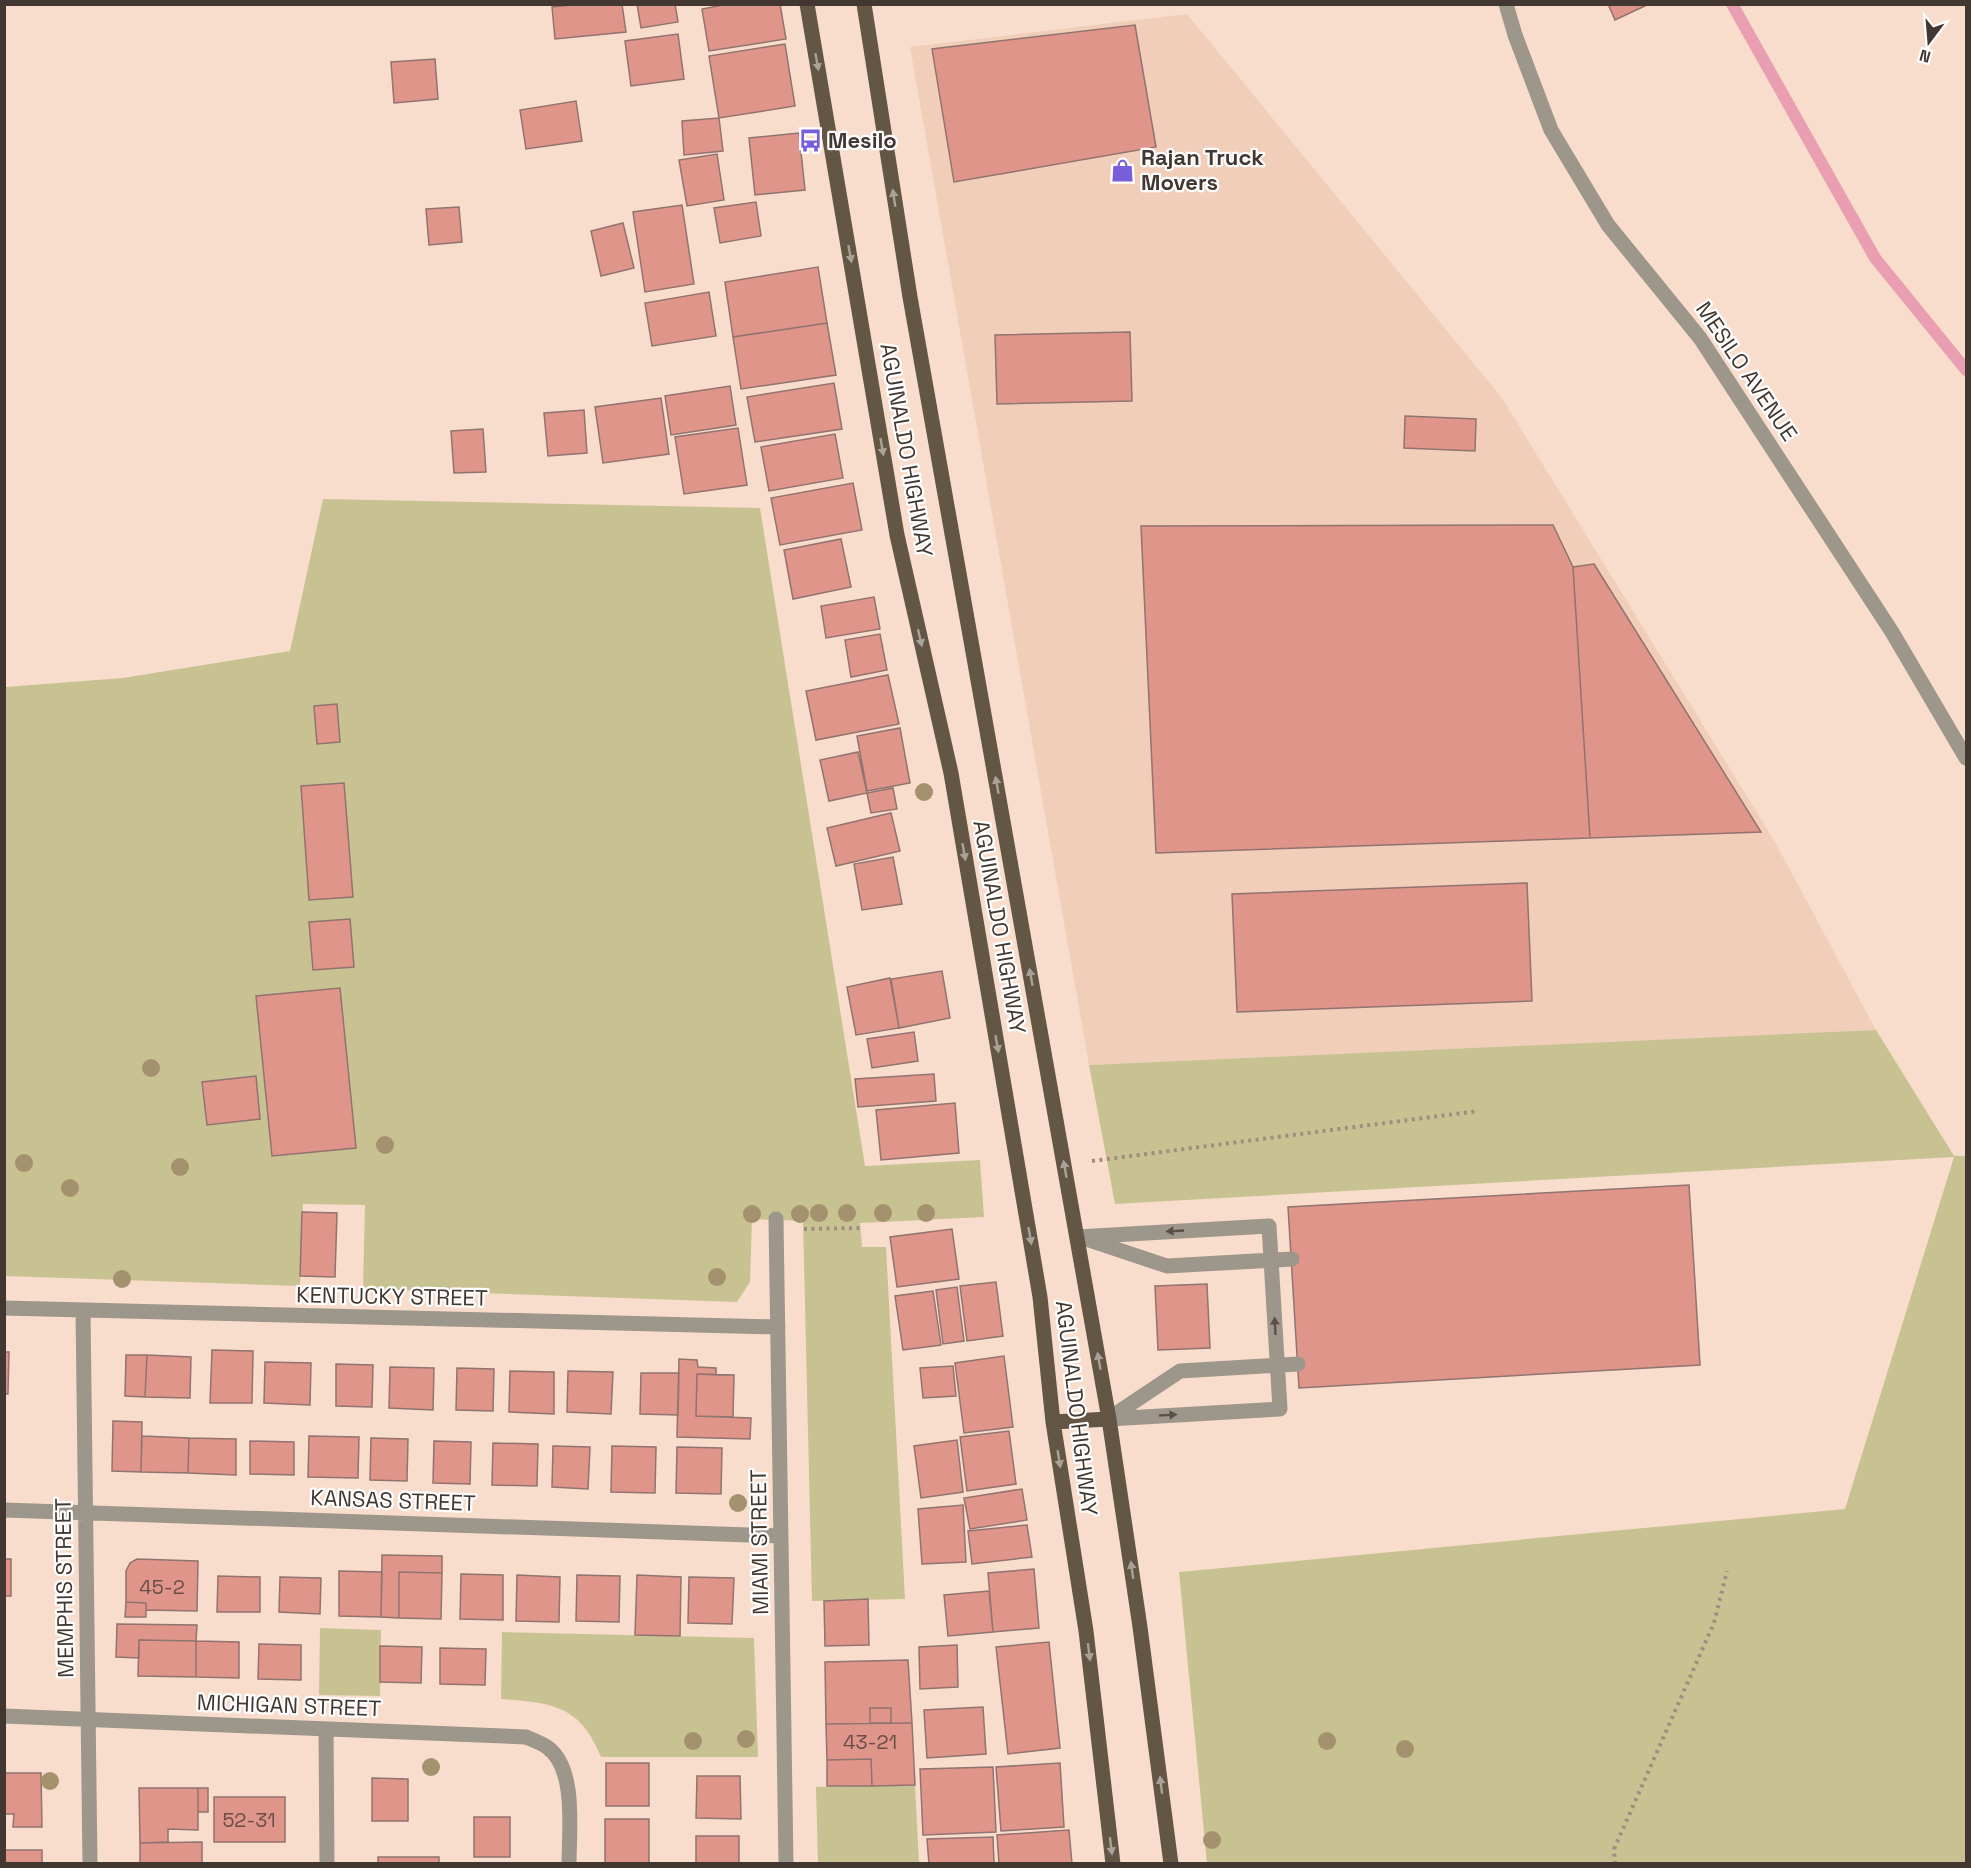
<svg xmlns="http://www.w3.org/2000/svg" width="1971" height="1868" font-family="'Space Grotesk',sans-serif">
<rect width="100%" height="100%" fill="#f9ddcc"/>
<path fill="#f1ceb9" d="M1187,14L1502,398L1775,842L1876,1030L1089,1065L910,47Z"/>
<path fill="#c8c292" d="M323,499L760,508L865,1166L980,1160L984,1217L860,1223L862,1247H886L905,1599L812,1601L803,1221L752,1219L750,1282L737,1302L363,1289L365,1205L303,1204L300,1286L5,1276V687L123,678L290,651Z
M1876,1030L1954,1156H1966V1863H1207L1179,1572L1845,1509L1954,1157L1115,1204L1089,1065Z
M320,1628L381,1630L380,1696L319,1695Z
M502,1632L754,1638L758,1757H601C580,1705 552,1703 501,1699Z
M915,1785L919,1863H818L816,1787Z"/>
<g fill="none" stroke-linecap="round" stroke-linejoin="round">
<path stroke="#e99eb1" stroke-width="12" d="M1732,4L1875,258L1966,370"/>
</g>
<path fill="#e0958b" stroke="#91736f" stroke-width="1.5" d="M580,4H622L626,32L555,39L552,7Z
M637,4H675L678,22L641,28Z
M728,4H780L786,39L709,51L702,9Z
M1608,4H1649L1615,20Z
M1135,25L1156,147L954,182L932,49Z
M678,34L684,79L631,86L625,41Z
M785,44L795,106L719,118L709,56Z
M435,59L438,99L394,103L391,62Z
M576,101L582,141L526,149L520,110Z
M719,118L723,151L684,155L682,121Z
M799,133L805,190L755,195L749,138Z
M717,154L724,200L687,206L679,160Z
M756,202L761,236L720,243L714,208Z
M682,205L694,284L645,292L633,212Z
M459,207L462,242L429,245L426,209Z
M623,223L634,268L601,276L591,231Z
M818,267L827,323L733,337L725,282Z
M709,292L716,336L652,346L645,303Z
M827,323L836,375L741,389L733,337Z
M1130,332L1132,401L997,404L995,335Z
M834,383L842,429L755,442L747,397Z
M730,386L736,425L671,435L665,396Z
M661,398L669,454L603,463L595,407Z
M584,410L587,453L548,456L544,413Z
M1405,416L1476,419L1475,451L1404,448Z
M738,428L747,485L684,494L675,437Z
M483,429L486,472L454,473L451,431Z
M835,434L843,478L769,491L761,447Z
M853,483L862,530L780,545L771,498Z
M1553,525L1573,567L1590,838L1156,853L1141,526Z
M841,539L851,587L793,599L784,550Z
M1594,564L1761,832L1590,838L1573,567Z
M874,597L880,629L826,638L821,606Z
M880,634L887,670L851,677L845,640Z
M888,675L899,724L816,740L806,691Z
M337,704L340,742L317,744L314,706Z
M900,728L910,783L867,791L857,736Z
M858,752L867,793L829,801L820,760Z
M344,783L353,897L309,900L301,786Z
M893,788L897,809L871,813L867,793Z
M891,813L900,851L836,866L827,828Z
M893,857L902,904L862,910L854,864Z
M1527,883L1532,1001L1237,1012L1232,894Z
M350,919L354,967L313,970L309,922Z
M942,971L950,1018L899,1028L891,979Z
M890,978L899,1028L856,1035L847,987Z
M340,988L356,1148L272,1156L256,996Z
M914,1032L918,1061L872,1068L867,1039Z
M934,1074L936,1101L858,1107L855,1079Z
M256,1076L260,1119L207,1125L202,1082Z
M955,1103L959,1153L881,1160L876,1110Z
M1689,1185L1700,1365L1299,1388L1288,1207Z
M302,1212L337,1213L335,1277L300,1276Z
M952,1229L959,1279L897,1287L890,1237Z
M996,1282L1003,1336L967,1341L960,1286Z
M1207,1284L1210,1348L1158,1350L1155,1286Z
M957,1287L964,1341L943,1344L936,1290Z
M933,1291L941,1345L903,1350L895,1296Z
M212,1350L253,1351L252,1403H210Z
M4,1352H9L8,1394H4Z
M126,1355H147L145,1397L125,1396Z
M147,1355L191,1357L190,1398L145,1397Z
M1004,1356L1013,1427L964,1433L955,1363Z
M679,1359L697,1360L698,1367L716,1368V1375L697,1374L696,1416L751,1418L750,1439L677,1437Z
M265,1362L311,1363L310,1405L264,1403Z
M336,1364L373,1365L372,1407L336,1406Z
M953,1366L956,1396L923,1398L920,1368Z
M390,1367L434,1368L433,1410L389,1408Z
M457,1368L494,1369L493,1411L456,1410Z
M510,1371L554,1372V1414L509,1412Z
M568,1371L613,1372L611,1414L567,1412Z
M641,1373H679L678,1415L640,1414Z
M697,1374L734,1375L733,1417L696,1416Z
M113,1421L142,1422L141,1472L112,1471Z
M1009,1431L1016,1484L967,1491L960,1437Z
M142,1436L189,1438L188,1473L141,1472Z
M309,1436L359,1437L358,1478L308,1477Z
M189,1438L236,1439V1475L188,1473Z
M371,1438L408,1439L407,1481L370,1480Z
M957,1440L963,1492L921,1498L914,1446Z
M250,1441L294,1442V1475L250,1474Z
M434,1441L471,1442L470,1484L433,1483Z
M493,1443L538,1444L537,1486L492,1485Z
M553,1446L590,1447L588,1489L552,1487Z
M612,1446L656,1447L655,1493L611,1492Z
M677,1447L722,1448L721,1494L676,1493Z
M1022,1489L1027,1520L970,1529L964,1498Z
M963,1505L966,1562L922,1564L918,1509Z
M1027,1525L1032,1557L972,1564L968,1531Z
M382,1555L442,1556V1573L399,1572V1618L381,1617Z
M4,1559H11V1596H4Z
M137,1559L198,1561L197,1611L146,1610V1603L126,1602V1571L130,1563Z
M1034,1569L1039,1628L993,1632L988,1573Z
M339,1571L382,1572L381,1617L339,1616Z
M399,1572L442,1573L441,1619L399,1618Z
M461,1574L503,1575V1620L460,1619Z
M517,1575L560,1577L559,1622L516,1621Z
M577,1575L620,1576L619,1622L576,1621Z
M637,1575L681,1577L680,1636L635,1635Z
M218,1576L260,1577V1612H217Z
M280,1577L321,1578L320,1614L279,1612Z
M689,1577L734,1578L732,1624L688,1623Z
M989,1591L993,1632L948,1636L944,1595Z
M868,1599L869,1645L825,1646L824,1601Z
M126,1602L146,1603V1617H125Z
M117,1624L197,1625L196,1641L139,1640V1658L116,1657Z
M139,1640L196,1641V1677L138,1676Z
M196,1641L239,1642V1678L196,1677Z
M1049,1642L1060,1748L1008,1754L996,1647Z
M259,1644L301,1645V1680L258,1679Z
M957,1645L958,1687L920,1689L919,1647Z
M380,1646L422,1647L421,1683L380,1682Z
M440,1648L486,1649L485,1685L440,1684Z
M908,1660L912,1723L826,1724L825,1662Z
M983,1707L986,1754L927,1758L924,1710Z
M870,1708H891V1723H870Z
M912,1723L915,1785L872,1786L871,1759L827,1760L826,1724Z
M871,1759L872,1786H827V1760Z
M606,1763H649V1806H606Z
M1060,1763L1064,1827L1001,1831L996,1767Z
M993,1767L996,1832L923,1835L920,1769Z
M4,1773H41L42,1827H13L14,1814H4Z
M697,1776H740L741,1819L696,1818Z
M372,1778L408,1779V1821H372Z
M139,1788H198V1830L168,1829V1842L140,1843Z
M198,1788H208V1812H198Z
M214,1797H285V1842H214Z
M474,1817H510V1857H474Z
M605,1819H649V1864L605,1863Z
M1069,1830L1072,1864H999L997,1835Z
M696,1836H739V1864H696Z
M993,1837L994,1864H929L927,1839Z
M202,1842V1864H140V1843Z
M4,1850H42V1864H4Z
M378,1857H439V1864H378Z"/>
<g fill="none" stroke-linecap="round" stroke-linejoin="round">
<path stroke="#a08d80" stroke-width="4" stroke-dasharray="3 4.5" stroke-linecap="butt" d="M1092,1161L1478,1111
M804,1229L860,1228
M1615,1864L1614,1849L1714,1623L1727,1571"/>
<path stroke="#9d968b" stroke-width="15" d="M1506,4L1515,35L1551,130L1608,225L1700,338L1892,632L1966,758
M776,1219L786,1864
M1077,1237L1269,1226L1280,1409L1109,1419
M1086,1239L1167,1266L1292,1259
M4,1308L778,1327
M83,1311L90,1864
M1111,1417L1180,1371L1298,1364
M4,1510L781,1536
M4,1716L526,1737C533,1740 541,1743 547,1747C577,1768 569,1831 569,1864
M326,1729L327,1864"/>
<path stroke="#635644" stroke-width="15" d="M807,4L897,535L951,773L1040,1297L1053,1422L1086,1631L1113,1864
M864,4L910,297L1109,1419L1140,1627L1171,1864
M1053,1422L1109,1419"/>
</g>
<g fill="#a3926d">
<circle cx="924" cy="792" r="9"/>
<circle cx="151" cy="1068" r="9"/>
<circle cx="385" cy="1145" r="9"/>
<circle cx="24" cy="1163" r="9"/>
<circle cx="180" cy="1167" r="9"/>
<circle cx="70" cy="1188" r="9"/>
<circle cx="819" cy="1213" r="9"/>
<circle cx="847" cy="1213" r="9"/>
<circle cx="883" cy="1213" r="9"/>
<circle cx="926" cy="1213" r="9"/>
<circle cx="752" cy="1214" r="9"/>
<circle cx="800" cy="1214" r="9"/>
<circle cx="717" cy="1277" r="9"/>
<circle cx="122" cy="1279" r="9"/>
<circle cx="738" cy="1503" r="9"/>
<circle cx="746" cy="1739" r="9"/>
<circle cx="693" cy="1741" r="9"/>
<circle cx="1327" cy="1741" r="9"/>
<circle cx="1405" cy="1749" r="9"/>
<circle cx="431" cy="1767" r="9"/>
<circle cx="50" cy="1781" r="9"/>
<circle cx="1212" cy="1840" r="9"/>
</g>
<defs><path id="oneway-solid" d="M-6-.8H1V-3.2L6.5 0L1 3.2V.8H-6Z" transform="scale(1.5)"/></defs>
<g fill="#a9a298">
<use href="#oneway-solid" transform="translate(817 62) rotate(80)"/>
<use href="#oneway-solid" transform="translate(894 198) rotate(-99)"/>
<use href="#oneway-solid" transform="translate(850 254) rotate(80)"/>
<use href="#oneway-solid" transform="translate(882 447) rotate(80)"/>
<use href="#oneway-solid" transform="translate(920 638) rotate(77)"/>
<use href="#oneway-solid" transform="translate(997 785) rotate(-100)"/>
<use href="#oneway-solid" transform="translate(964 852) rotate(80)"/>
<use href="#oneway-solid" transform="translate(1031 977) rotate(-100)"/>
<use href="#oneway-solid" transform="translate(997 1044) rotate(80)"/>
<use href="#oneway-solid" transform="translate(1065 1169) rotate(-100)"/>
<use href="#oneway-solid" transform="translate(1030 1236) rotate(80)"/>
<use href="#oneway-solid" transform="translate(1099 1361) rotate(-100)"/>
<use href="#oneway-solid" transform="translate(1059 1459) rotate(81)"/>
<use href="#oneway-solid" transform="translate(1132 1570) rotate(-98)"/>
<use href="#oneway-solid" transform="translate(1089 1652) rotate(83)"/>
<use href="#oneway-solid" transform="translate(1161 1785) rotate(-97)"/>
<use href="#oneway-solid" transform="translate(1111 1846) rotate(83)"/>
</g>
<g fill="#5a5048">
<use href="#oneway-solid" transform="translate(1175 1231) rotate(177)"/>
<use href="#oneway-solid" transform="translate(1275 1326) rotate(-93)"/>
<use href="#oneway-solid" transform="translate(1168 1415) rotate(-3)"/>
</g>
<defs>
<symbol id="bus-bare" viewBox="-9 -9 18 18"><path d="M-5-6H5V4H4V6H2V4H-2V6H-4V4H-5ZM-3.5-4V0h7V-4ZM-3.5 1.2v1.5H-2V1.2ZM2 1.2v1.5H3.5V1.2Z" fill="#795ed9" stroke="#fff" stroke-width="2.5" paint-order="stroke"/></symbol>
<symbol id="shop-bare" viewBox="-9 -9 18 18"><path d="M-5-2.5h2.3a2.7 3.5 0 0 1 5.4 0H5L5.5 6h-11ZM-1.5-2.5h3a1.5 2.3 0 0 0-3 0Z" fill="#795ed9" stroke="#fff" stroke-width="2.5" paint-order="stroke"/></symbol>
</defs>
<g fill-rule="evenodd">
<use href="#bus-bare" x="794" y="124" width="33" height="33"/>
<use href="#shop-bare" x="1106" y="154" width="33" height="33"/>
</g>
<g text-anchor="middle" dominant-baseline="central" stroke-width="4.5" stroke-linejoin="round" paint-order="stroke">
<g font-size="20" fill="#6a4f48">
<text x="162" y="1587">45-2</text>
<text x="870" y="1742">43-21</text>
<text x="249" y="1820">52-31</text>
</g>
<g font-size="22" font-weight="bold" fill="#433831" stroke="#fff" text-anchor="start">
<text x="828" y="140">Mesilo</text>
<text x="1141" y="157">Rajan Truck<tspan x="1141" dy="25">Movers</tspan></text>
</g>
<g font-size="22" fill="#433831" stroke="#fff">
<text transform="translate(1747 371) rotate(56)">MESILO AVENUE</text>
<text transform="translate(907 450) rotate(80)">AGUINALDO HIGHWAY</text>
<text transform="translate(1000 927) rotate(80)">AGUINALDO HIGHWAY</text>
<text transform="translate(392 1296) rotate(1)">KENTUCKY STREET</text>
<text transform="translate(1077 1408) rotate(83)">AGUINALDO HIGHWAY</text>
<text transform="translate(393 1500) rotate(2)">KANSAS STREET</text>
<text transform="translate(759 1542) rotate(-91)">MIAMI STREET</text>
<text transform="translate(64 1588) rotate(-91)">MEMPHIS STREET</text>
<text transform="translate(289 1705) rotate(2)">MICHIGAN STREET</text>
</g>
</g>
<rect width="1971" height="1868" fill="none" stroke="#433831" stroke-width="12"/>
<g transform="translate(1929 42) rotate(196)" stroke="#ffffff" stroke-width="4.5" paint-order="stroke">
<path d="M0-4.5L10 22L0 15L-10 22Z" fill="#433831"/>
<text y="-9" font-size="16" font-weight="bold" text-anchor="middle" fill="#433831">N</text>
</g>
</svg>
